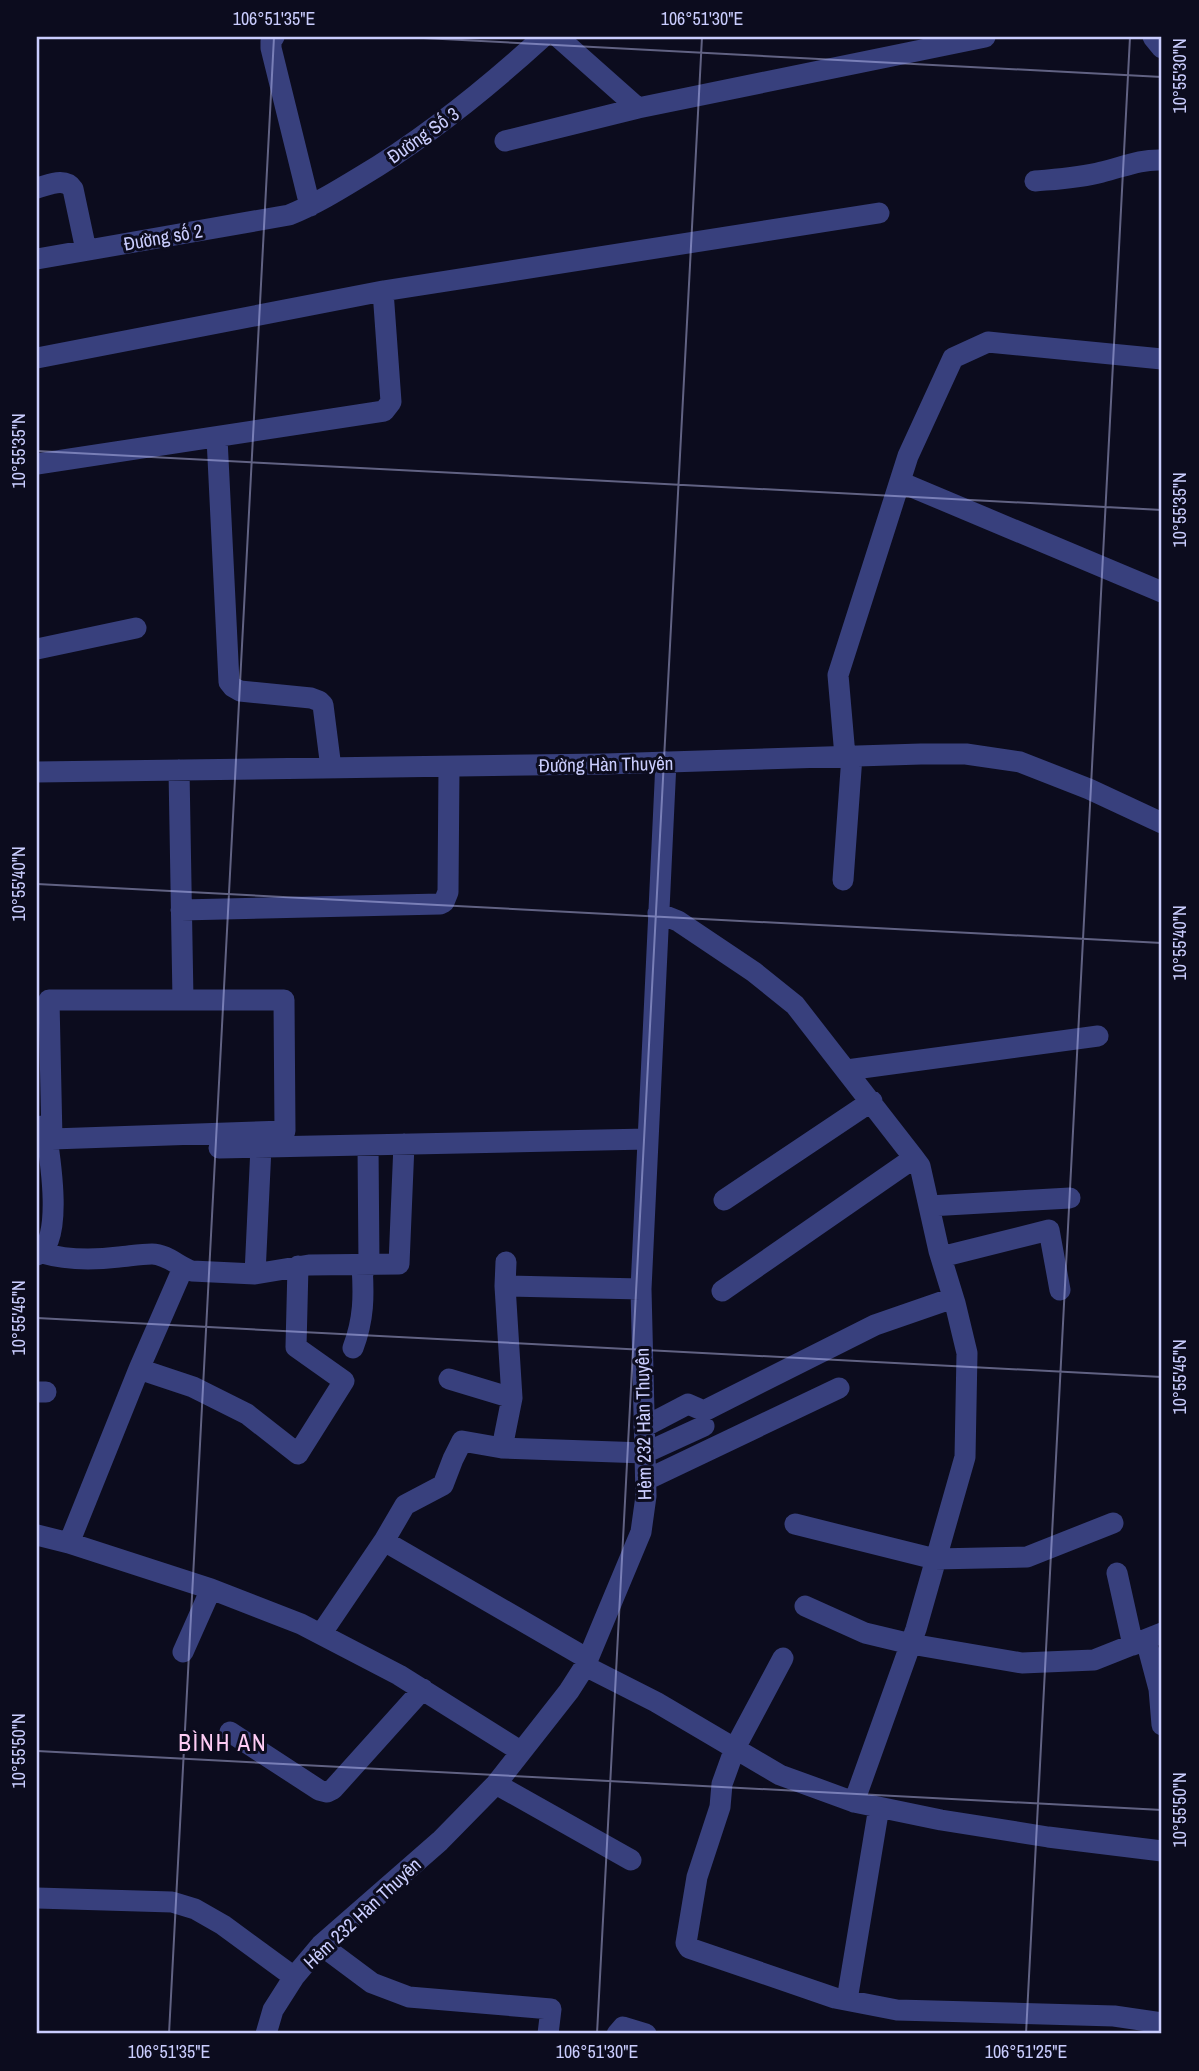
<svg xmlns="http://www.w3.org/2000/svg" width="1199" height="2071" font-family="'Archivo Narrow',sans-serif">
<rect width="100%" height="100%" fill="#0c0c1e"/>
<g fill="none" stroke-linecap="round" stroke-linejoin="round">
<path stroke="#38407d" stroke-width="21" d="M274,37L271,41V48L310,206
M558,37L638,108L985,37
M1153,37L1162,48
M505,141L638,108
M1035,181C1058,179 1080,178 1102,172C1123,167 1140,159 1162,160
M37,188C49,185 65,177 73,189L86,250
M37,259L289,215C314,205 337,191 360,177C427,137 486,89 543,37
M37,358L383,291L879,213
M217,438L229,682L233,687L240,691L311,698L319,701L323,705L331,768
M37,464L384,411L391,402L383,291
M900,482L1162,592
M37,649L136,628
M845,756L838,675L908,456L953,358L988,342L1162,359
M179,770L183,1000H49L52,1139L285,1131L284,1000H183
M37,772L605,764L921,754H966L1020,762L1089,789L1162,823
M843,880L852,756
M181,910L440,904L444,902L448,892L449,767
M658,913L678,921L754,972L795,1005L914,1158L920,1166L939,1251L955,1303L967,1353L965,1457L916,1629L854,1802
M847,1070L1098,1036
M368,1145L369,1266
M219,1148L647,1139
M724,1200L872,1101
M929,1206L1070,1198
M42,1253C66,1260 94,1260 119,1257C130,1256 141,1254 152,1254C167,1254 179,1267 192,1271L255,1274L309,1265L399,1264L404,1144
M37,1255C65,1242 49,1151 45,1125
M941,1257L1049,1230L1060,1290
M506,1262L505,1286L641,1289
M255,1274L261,1147
M722,1291L914,1158
M353,1348C364,1319 364,1296 362,1265
M139,1369L193,1387L247,1414L298,1454L344,1381L296,1347L298,1266
M449,1379L512,1398L505,1286
M37,1392H46
M644,1427L688,1404L704,1411L875,1325L953,1298
M502,1448L512,1398
M646,1480L839,1388
M795,1524L935,1559L1027,1557L1113,1523
M37,1535L69,1543L211,1589L301,1624L399,1675L520,1751
M384,1541L405,1505L443,1485L453,1459L462,1441L502,1448L645,1453L704,1426
M69,1543L139,1369L183,1268
M1117,1573L1133,1645
M805,1606L865,1633L911,1644L1022,1663L1094,1660L1162,1633
M321,1634L384,1541L588,1659
M1146,1640L1159,1689L1162,1725
M183,1652L211,1589
M783,1658L735,1748L722,1784L720,1807L697,1877L686,1943L689,1948L835,1998L897,2010L1114,2016L1162,2023
M585,1666L656,1702L780,1775L854,1802L941,1820L1048,1837L1162,1851
M230,1732L319,1790L327,1792L333,1789L423,1689
M496,1784L631,1860
M37,1898L172,1902L195,1909L223,1925L294,1977
M321,1945L372,1983L409,1997L551,2009L548,2034
M847,2000L879,1807
M266,2034L273,2010L294,1977L321,1945L440,1841L496,1784L569,1691L585,1666L641,1532L646,1496L641,1289L666,762
M617,2034L623,2027L646,2034"/>
</g>
<path fill="none" stroke="#cacdfe" stroke-width="2" stroke-opacity="0.45" d="M404,37L1162,77M37,451L1162,510M37,884L1162,943M37,1318L1162,1377M37,1751L1162,1810M169,2034L274,37M597,2034L702,37M1026,2034L1130,37"/>
<g text-anchor="middle" dominant-baseline="central" stroke-width="6" stroke-linejoin="round" paint-order="stroke">
<g font-size="19" fill="#cacdfe" stroke="#0c0c1e">
<text transform="translate(423 135) rotate(-35)">Đường Số 3</text>
<text transform="translate(163 237) rotate(-10)">Đường số 2</text>
<text transform="translate(606 764) rotate(-1)">Đường Hàn Thuyên</text>
<text transform="translate(643 1424) rotate(-91)">Hẻm 232 Hàn Thuyên</text>
<text transform="translate(362 1913) rotate(-43)">Hẻm 232 Hàn Thuyên</text>
</g>
<g font-size="23" letter-spacing="2" fill="#feccf4" stroke="#0c0c1e">
<text x="223" y="1742">BÌNH AN</text>
</g>
</g>
<rect width="1199" height="2071" fill="none" stroke="#0c0c1e" stroke-width="77"/>
<rect x="38" y="38" width="1122" height="1994" fill="none" stroke="#cacdfe" stroke-width="2.5"/>
<g font-size="18" text-anchor="middle" fill="#cacdfe">
<text x="274" y="25">106°51'35"E</text>
<text x="702" y="25">106°51'30"E</text>
<text transform="translate(1180 76) rotate(-90)" y="6">10°55'30"N</text>
<text transform="translate(19 451) rotate(-90)" y="6">10°55'35"N</text>
<text transform="translate(1180 510) rotate(-90)" y="6">10°55'35"N</text>
<text transform="translate(19 884) rotate(-90)" y="6">10°55'40"N</text>
<text transform="translate(1180 943) rotate(-90)" y="6">10°55'40"N</text>
<text transform="translate(19 1318) rotate(-90)" y="6">10°55'45"N</text>
<text transform="translate(1180 1377) rotate(-90)" y="6">10°55'45"N</text>
<text transform="translate(19 1751) rotate(-90)" y="6">10°55'50"N</text>
<text transform="translate(1180 1810) rotate(-90)" y="6">10°55'50"N</text>
<text x="169" y="2058">106°51'35"E</text>
<text x="597" y="2058">106°51'30"E</text>
<text x="1026" y="2058">106°51'25"E</text>
</g>
</svg>
